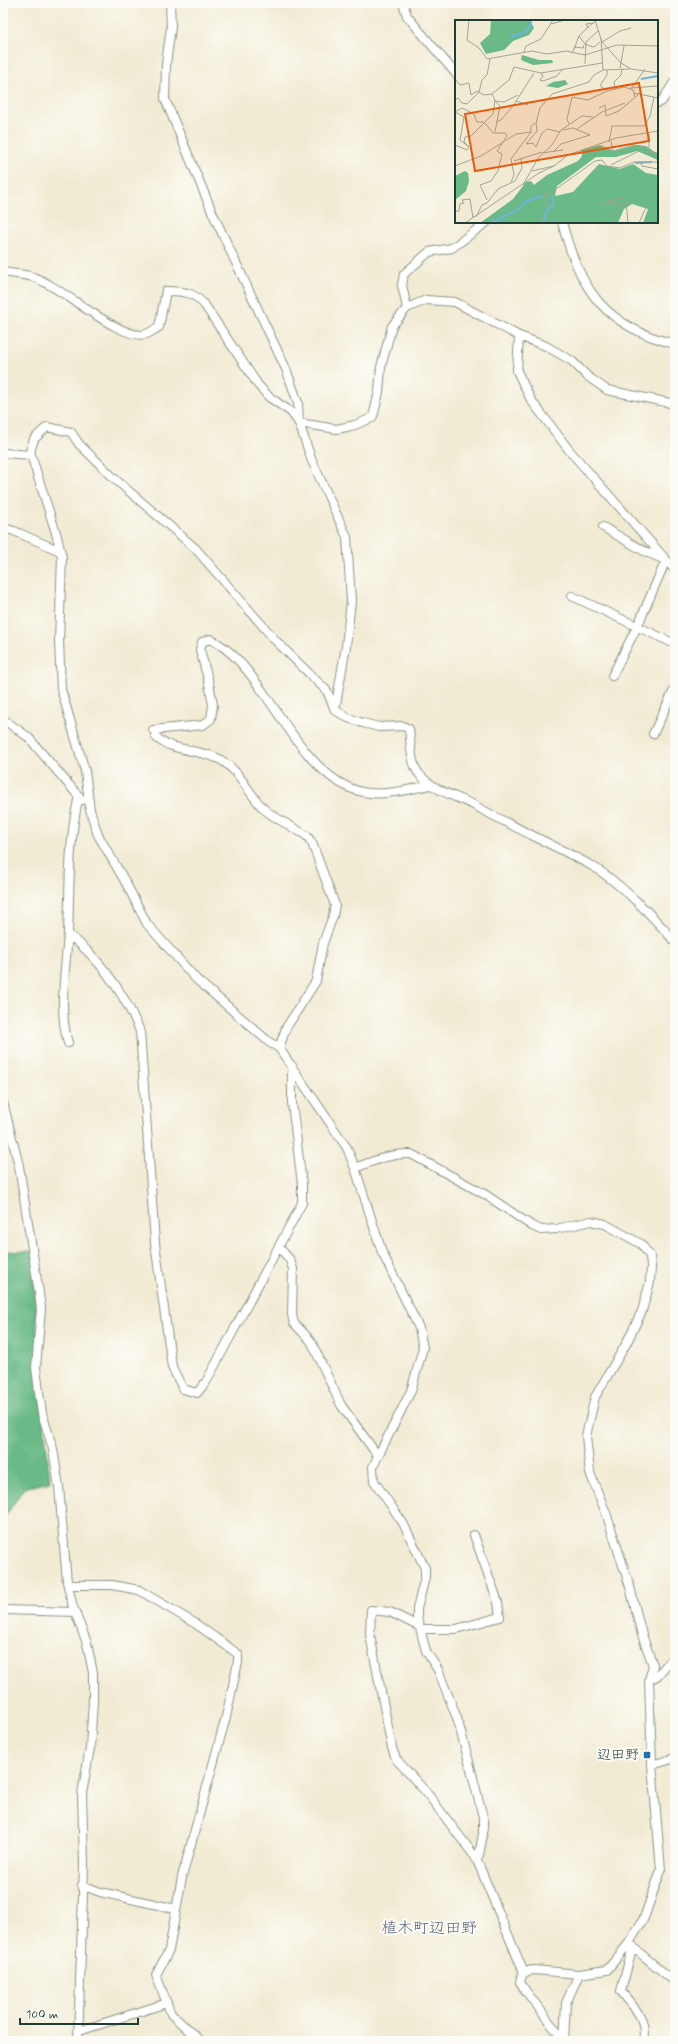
<svg xmlns="http://www.w3.org/2000/svg" width="678" height="2044" font-family="Mynerve,'Klee One',sans-serif">
<rect width="100%" height="100%" fill="#fdfcf7"/>
<filter id="ink" filterUnits="userSpaceOnUse"><feTurbulence type="fractalNoise" baseFrequency=".025" numOctaves="2"/><feDisplacementMap in="SourceGraphic" scale="8" xChannelSelector="R" yChannelSelector="G"/><feConvolveMatrix kernelMatrix="1 2 1 2 8 2 1 2 1" color-interpolation-filters="sRGB"/></filter>
<filter id="wash" filterUnits="userSpaceOnUse"><feTurbulence type="fractalNoise" baseFrequency=".012" numOctaves="4" result="noise"/><feDisplacementMap in="SourceGraphic" scale="16" xChannelSelector="R" yChannelSelector="G"/><feGaussianBlur stdDeviation="0.9" result="paint"/><feColorMatrix in="noise" values="0 0 0 0 0 0 0 0 0 0 0 0 0 0 0 0 0 1.4 0 .05"/><feComposite in="paint" operator="in"/></filter>
<g filter="url(#wash)">
<rect width="100%" height="100%" fill="#f2ebd4"/>
<path fill="#69ba86" stroke="#447c5d" d="M3,1251L34,1252L38,1361L50,1482L24,1488L3,1520Z"/>
</g>
<g filter="url(#ink)">
<g fill="none" stroke-linecap="round" stroke-linejoin="round">
<defs>
<path id="minor" d="M170,3L171,27L166,64L165,99L213,214L286,369L298,403L299,423
M403,3L407,16L456,74
M657,103L662,101L675,81
M562,222C579,289 605,327 675,344
M3,272C13,274 24,274 33,277C60,285 121,342 146,334C150,333 155,329 159,327L166,291C184,291 195,292 206,307L258,385L269,397L291,412L299,423L312,461L347,537L351,601L346,646L335,710
M407,308L402,285L404,274L429,252L452,248L487,222
M519,336L517,371L531,400L569,450L675,570
M299,423L337,429L355,425L372,418L374,413L379,392L381,367L392,326L407,308L426,300L455,302L519,336L546,346L572,361L587,376L607,390L675,404
M3,453L31,455
M603,527L644,551L665,560
M3,528L14,531L60,551
M572,596L675,644
M612,676L638,625L666,560
M3,719L28,737L82,800
M653,734L675,688
M68,934C100,959 124,993 140,1031L155,1243L172,1367L183,1389L197,1393L206,1382L302,1203V1184L292,1103V1066
M68,1043C58,1009 66,968 68,933C70,887 68,841 79,796
M279,1048L286,1028L316,981L323,943L333,916L335,905L312,843L307,836C297,829 270,816 263,808C248,793 240,771 221,760C203,749 169,752 155,736L156,732L153,730L203,725L211,719L213,705L209,683L200,650L202,642L210,639C231,649 245,667 258,685C286,722 319,789 370,793C389,795 412,789 430,785
M3,1102L19,1166L39,1293L41,1309L36,1367L39,1392L42,1413L53,1449L59,1487L67,1582L73,1607L87,1643L93,1673V1701L90,1748L82,1794L84,1865L78,2041
M355,1168C373,1161 392,1153 411,1154L486,1195L532,1226L541,1230L556,1229L591,1221L605,1224L641,1244L650,1256L651,1267L650,1282L642,1311L626,1344L595,1397L586,1436L590,1473L606,1513L630,1587L642,1635L653,1665L649,1680L652,1765L661,1870L644,1918L629,1943L607,1970L579,1974L534,1970C525,1971 522,1973 520,1982L525,1990L564,2041
M279,1247L290,1260L293,1269L292,1315L294,1323L311,1341L341,1405L378,1456
M474,1535L498,1602L500,1617L456,1629H424L390,1612L371,1610L370,1635L392,1748L396,1759L426,1792L476,1858L524,1973
M68,1585H112L139,1590L196,1624L238,1654V1662L226,1717L182,1877L169,1950L156,1975L171,2014L200,2041
M3,1610L76,1612
M649,1680L657,1676L675,1655
M652,1765L675,1758
M476,1859L479,1855L483,1834V1817L469,1762L457,1718L438,1670L426,1651L417,1617V1609L425,1577V1568L403,1523L374,1481L373,1467L378,1456L411,1391L423,1348L419,1328L382,1252L355,1168L347,1148L279,1048L269,1042L196,979L147,924L126,883L98,835L90,810L85,771L61,689L59,641L62,557L56,533L30,452L34,439L47,427L71,432L79,444L116,480L195,548L276,641L327,691L335,710L348,718L363,723L379,727L403,726L409,729C411,743 410,764 420,775C436,793 461,797 481,809C517,829 556,846 592,866C619,882 655,918 675,942
M82,1885L100,1892L176,1909
M629,1944L675,1982
M633,1946L621,1991C633,2008 648,2017 643,2041
M79,2031L167,2003
M564,2041L566,2003L579,1974"/>
</defs>
<use href="#minor" stroke="#889484" stroke-width="10"/>
<use href="#minor" stroke="#fff" stroke-width="8"/>
</g>
</g>
<rect fill="#1f6fb2" stroke="#fdfcf7" stroke-width="1.5" x="643" y="1751" width="8" height="8" rx="2"/>
<g text-anchor="middle" dominant-baseline="central" stroke-width="4" stroke-linejoin="round" paint-order="stroke">
<g font-size="14" fill="#1f3d34" stroke="#fdfcf7" text-anchor="end">
<text x="639" y="1755">辺田野</text>
</g>
<g font-size="16" fill="#576774" stroke="#fdfcf7">
<text x="429" y="1928">植木町辺田野</text>
</g>
</g>
<g transform="translate(455 20)">
<rect width="203" height="203" fill="#f2ebd4"/>
<path d="M36,0H75L79,8L74,15L58,21L49,30L31,34L25,23L35,14ZM67,35L84,40H97L98,43L78,45L66,40ZM110,60L113,64L103,68L91,66L98,62ZM145,125L159,131L181,125L191,126L203,134V140L182,131L161,137H141L102,166L100,176L118,172L144,144L165,149L178,144L191,153L203,155V203H188L193,189L177,184L169,189L163,203H25L58,179L71,162L76,161L79,165L92,155L123,141L127,136L126,130ZM10,151L13,153L14,161L11,171L0,180V156Z" fill="#69ba86"/>
<path fill="none" stroke="#6ab6e3" stroke-width="2" d="M55,17L69,13L75,7L76,0M186,59L203,56M180,143L197,142M36,203L62,190L72,181L88,176M88,203L92,190L98,186V175"/>
<path fill="none" stroke="#9ea594" stroke-width="1" d="M14,0L12,20L24,28L32,39L77,31L92,34L111,31L130,35L162,25L203,26M140,0L147,22L166,43L176,49L203,53M141,0L124,16L130,24L135,26L139,27L145,22M96,4L110,0M133,8L131,4L139,3M146,19L148,50M147,22L165,11L176,8M119,29L124,16M69,32L71,26L86,19L98,0M117,33L120,27L128,28L129,25M130,44L131,22L143,11M165,48L169,26M152,50V55L146,64V67L152,70M86,53L88,56L85,60L88,61L102,56L107,50M0,59L5,65L14,63L16,75L22,71L29,75L37,74L54,60L59,47L86,53L147,43M176,68L203,66M160,69L159,62L166,55L167,49M176,69L190,49M179,73L203,78M0,80L3,78L7,83L12,84L24,72L27,60L32,55L35,39M40,81L45,86L40,112M40,81L49,82L63,75M61,81L73,85M144,88L150,85L151,96L154,95L164,91L185,73M0,92L7,88L19,94L22,102H29L38,113H50L52,116L42,131L47,134L43,151L36,161L25,165L32,180M0,92L9,97L5,120L14,127M41,102L46,100L58,86L79,53M114,104L112,99L117,77L133,80L152,71L169,67L178,70L180,77M122,109L147,92L170,83M105,112L92,109L87,113L81,127L78,123L71,124L82,111L81,103L85,88L97,74L134,62L139,55L148,50L175,49M156,121L158,131L179,125L191,127L199,133M154,122L157,106H189L195,96L199,77M0,125L12,130L14,127M14,127L9,122L10,117L16,116L38,94L40,80L37,74M194,129V114M99,131L106,124L135,115L118,108L108,110M87,133L108,130M59,141L87,132M186,143L187,146L203,149M156,145L184,131L203,133M0,146L26,136L61,114L76,112M77,151L99,146M56,162L59,155L56,139L76,112V106L80,103M68,165L83,138L97,125L106,110L127,96L138,97M144,184L162,182L166,185L164,191L155,194L146,203M144,184L162,178L171,180L173,203M0,191H4L5,184L9,183L7,180L15,179L18,198M21,197L27,185L32,183L43,169L60,161L67,148L66,138M10,203L84,153L99,146L113,135L161,118L203,111M83,203L94,184L88,175L94,174L140,141L147,140L152,146L165,148L179,142H203M184,203L192,185L188,187"/>
<path fill="#e8590c" fill-opacity="0.15" stroke="#e8590c" stroke-width="2" d="M184,63L194,121L20,151L10,94Z"/>
<rect width="203" height="203" fill="none" stroke="#1f3d34" stroke-width="2"/>
</g>
<rect width="678" height="2044" fill="none" stroke="#fdfcf7" stroke-width="16"/>
<path d="M20 2018v6h118v-6" fill="none" stroke="#1f3d34" stroke-width="2"/>
<text x="26" y="2018" font-size="12" fill="#1f3d34" stroke="#fdfcf7" stroke-width="3" paint-order="stroke">100 m</text>
</svg>
